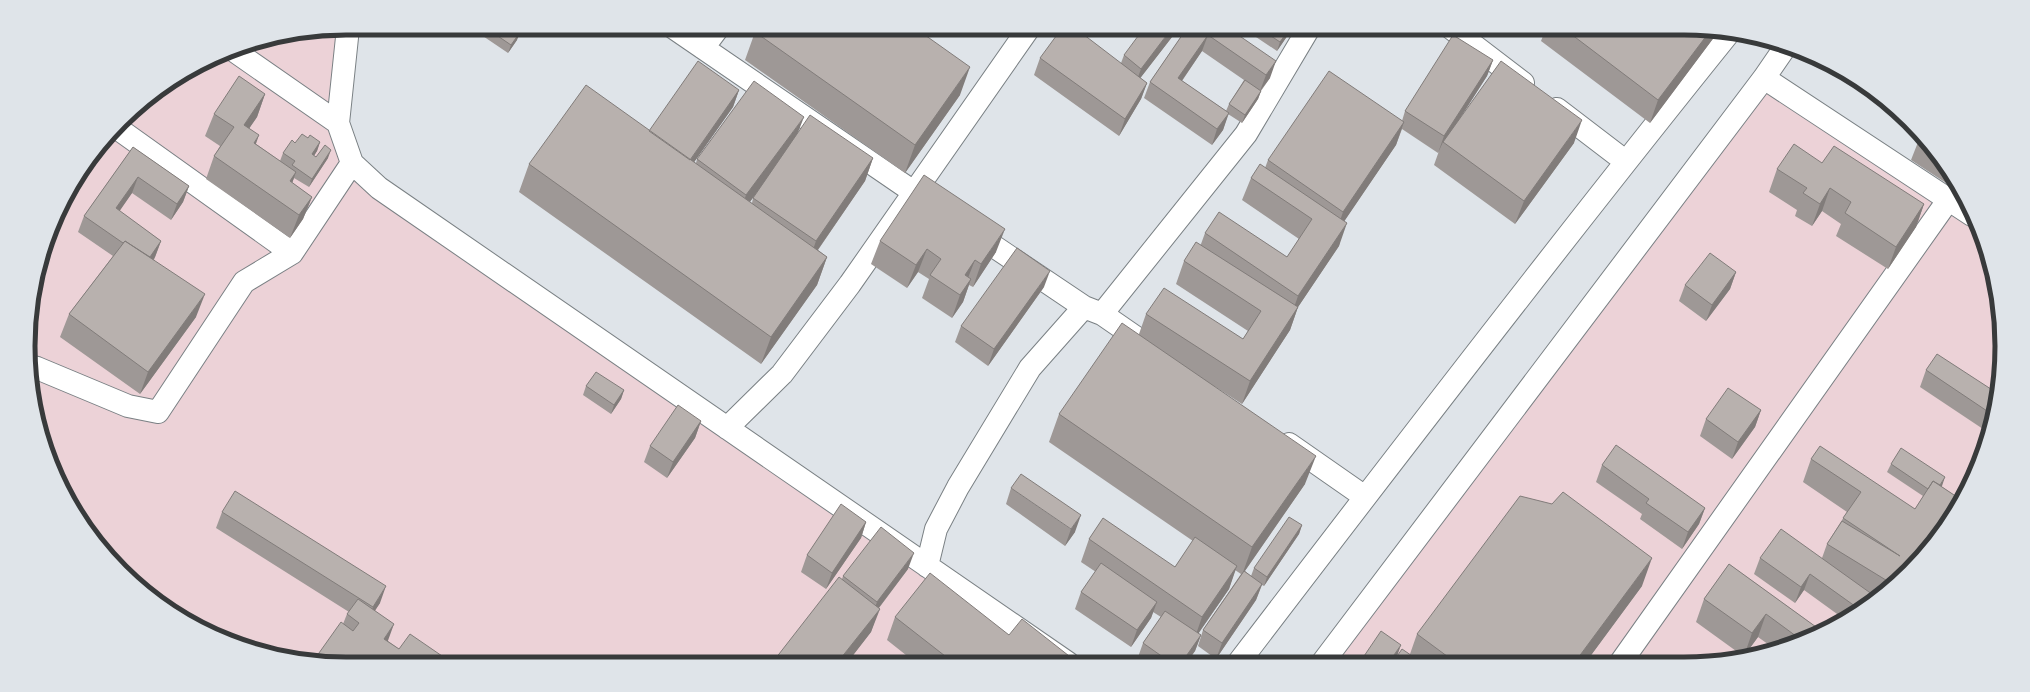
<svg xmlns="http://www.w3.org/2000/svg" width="2030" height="692" font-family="Rubik,sans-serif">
<rect width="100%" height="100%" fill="#dfe4e9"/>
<path fill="#ecd2d7" d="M348,28L338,123L352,163L1068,663L346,664L264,653L169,610L121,571L82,523L39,428L29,367L31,305L61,205L94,153L136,107L225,52L284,34Z
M1764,78L1972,215L1985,244L1999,304L2001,367L1991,428L1959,505L1894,585L1824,631L1725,661L1323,662Z"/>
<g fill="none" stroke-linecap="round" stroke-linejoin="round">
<defs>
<path id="street" d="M674,28L937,208
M1451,28L1523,83
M703,48L718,28
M233,50L338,123L352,163L379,188L1068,663
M1764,78L1972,215
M1557,109L1625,161
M338,123L348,28
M117,128L292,253
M974,233L1084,307L1102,314L1144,343
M1102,314L1246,134L1309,28
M29,366L37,368L128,406L158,412L244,282L292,253L352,163
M727,428L782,374L850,284L1029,28
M1289,444L1365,497
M927,566L936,529L958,487L1030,368L1084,307
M1239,662C1400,451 1562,240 1728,34
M1323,662L1764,78L1786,46
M1621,662L1949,199"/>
</defs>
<use href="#street" stroke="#7a8084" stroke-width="24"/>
<use href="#street" stroke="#fff" stroke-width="22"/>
</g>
<path fill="#9e9896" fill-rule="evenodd" d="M471,28H516L517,40L508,53Z
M1187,28H1228L1270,78L1261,91L1258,99L1242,123L1228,114L1223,130L1212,145L1144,98L1150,82ZM1202,51L1244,80L1229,104L1226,111L1182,81Z
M1239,28H1252L1248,34Z
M1256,28H1291L1290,32L1277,51L1253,35Z
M1546,28H1684L1718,32L1650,123L1541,41Z
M755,32L960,95L905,173L745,60Z
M1172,37L1140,78L1147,83L1141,99L1119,136L1034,75L1040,58L1121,63L1124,55Z
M1493,60L1487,76L1461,117L1574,143L1515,224L1434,165L1439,151L1438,153L1402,129L1396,145L1344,221L1339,246L1298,307L1290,330L1242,404L1214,386L1305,484L1245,571L1251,576L1254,568L1302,525L1299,534L1264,586L1262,585L1256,600L1216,659L1198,646L1203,630L1241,574L1235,570L1229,589L1198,633L1201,635L1195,651L1187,662H1141L1137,660L1143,643L1161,617L1153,612L1151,618L1131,647L1075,609L1081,592L1096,572L1081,562L1089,539L1175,567L1193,541L1049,442L1059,414L1139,334L1146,314L1243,339L1248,331L1176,284L1184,261L1201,244L1205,233L1287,257L1299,239L1242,200L1251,178L1265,168L1268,160L1402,121L1405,111Z
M739,90L733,107L694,162L696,163L697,159L798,133L873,158L865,181L818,250L827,257L817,285L761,364L519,192L529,164L649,131ZM765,181L753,198L752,203L750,202Z
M265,94L257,117L249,128L256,144L280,161L283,153L295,143L308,138L320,142L317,151L314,156L316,157L328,158L309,187L294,178L292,183L312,197L303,219L290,238L206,179L214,156L220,146L205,136L214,114Z
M1923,136L1959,187L1963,194L1911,160L1920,137Z
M133,147L189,186L183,202L171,220L132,193L119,211L161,241L155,257L154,260L196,317L140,394L60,337L69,314L113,256L78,232L84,216Z
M1822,163L1924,204L1916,227L1888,269L1836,236L1841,224L1822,211L1812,226L1795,216L1797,210L1769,192L1777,169Z
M880,241L996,252L973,287L969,285L963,302L952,318L922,298L929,279L918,272L907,288L871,264Z
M1736,272L1730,289L1706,321L1679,301L1685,285Z
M1044,287L988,366L955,342L961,326Z
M1926,370L1997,393L1991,428L1989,433L1920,387Z
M586,386L624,390L621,399L611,414L583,395Z
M1761,410L1755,427L1732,459L1700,436L1706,419Z
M701,421L695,438L667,478L644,462L650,446Z
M1811,459L1915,509L1923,496L1887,472L1891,464L1941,486L1957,497L1950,516L1894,585L1844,619L1804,590L1795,603L1754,574L1760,558H1822L1827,544L1847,512L1803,482Z
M1602,465L1705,508L1699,524L1682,549L1640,519L1642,514L1596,482Z
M1011,488L1075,532L1065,546L1006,504Z
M222,512L380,603L375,610L388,641L399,649L346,664L343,624L347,614L349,612L216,528Z
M866,522L861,538L826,589L801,572L807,555Z
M1729,564L1823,632L1772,647L1758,637L1745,655L1743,656L1696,622L1704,599Z
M908,569L879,608L871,632L847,663H772L842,579L843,576Z
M1642,586L1586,662H1360L1410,654L1417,634Z
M895,617L1009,635L1078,663H916L887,640Z"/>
<path fill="#817c7a" d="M1172,28H1175L1172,37L1135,85L1141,69Z
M1250,28H1252L1248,34Z
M1290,28H1291L1290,32L1277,51L1280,42Z
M521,31L517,40L508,53L511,45Z
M1710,31L1718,32L1650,123L1658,100Z
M1208,35L1202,51L1172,95L1178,78Z
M1493,60L1487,76L1444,143L1443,142L1438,153L1444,136Z
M1276,61L1270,78L1260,91L1266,75Z
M970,67L960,95L905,173L915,145Z
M1147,83L1141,99L1119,136L1125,119Z
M739,90L733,107L683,178L689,162Z
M1261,91L1258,99L1242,123L1245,115Z
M265,94L257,117L236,148L244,125Z
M1229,113L1223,130L1212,145L1217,129Z
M804,117L795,140L738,218L746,195Z
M1582,120L1574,143L1515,224L1524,201Z
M1404,122L1396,145L1335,235L1343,212Z
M259,135L251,158L254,143Z
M320,142L317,151L309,163L312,154Z
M331,150L328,158L309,187L312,179Z
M873,158L865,181L808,264L816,241Z
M296,172L288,195L282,204L290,181Z
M138,177L132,193L110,225L116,208Z
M189,186L183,202L171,220L177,204Z
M1830,188L1822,211L1812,226L1820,204Z
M312,197L303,219L290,238L299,215Z
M1924,204L1916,227L1888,269L1896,247Z
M1347,223L1339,246L1290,319L1298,296Z
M1005,229L996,252L973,287L981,264Z
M161,241L155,257L142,276L148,260Z
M927,249L918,272L907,288L916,265Z
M827,257L817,285L761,364L771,337Z
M975,260L966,283L965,275Z
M1050,271L1044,287L988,366L994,349Z
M1736,272L1730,289L1706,321L1712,305Z
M971,279L963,302L952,318L960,295Z
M205,294L196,317L140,394L148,372Z
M1298,307L1290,330L1242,404L1250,381Z
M624,390L621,399L611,414L614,405Z
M1761,410L1755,427L1732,459L1738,442Z
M701,421L695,438L667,478L673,462Z
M1316,456L1305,484L1242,575L1252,547Z
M1945,477L1942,486L1931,501L1935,493Z
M1957,497L1950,516L1920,554Z
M1705,508L1699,524L1682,549L1688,532Z
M1081,515L1075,532L1065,546L1071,529Z
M866,522L861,538L826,589L832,573Z
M1302,525L1299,534L1264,586L1267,577Z
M914,553L908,569L871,618L877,602Z
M1652,558L1642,586L1586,662H1575Z
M1237,566L1229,589L1194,640L1202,617Z
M1810,574L1804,590L1795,603L1801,587Z
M1262,584L1256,600L1216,659L1222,643Z
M386,586L380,603L367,623L373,607Z
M1157,602L1151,618L1131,647L1137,630Z
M880,609L871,632L847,663H837Z
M1766,614L1758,637L1744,656L1752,633Z
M394,624L386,646L384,639Z
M1201,635L1195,651L1187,662H1182Z
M1401,645L1395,662H1389Z"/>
<path fill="#b8b1ae" stroke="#817c7a" d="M486,28H516L521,31L511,45Z
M758,28H915L970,67L915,145L755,32Z
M1062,28H1075L1147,83L1125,119L1040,58Z
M1144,28H1172L1141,69L1124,55Z
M1187,28H1228L1276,61L1266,75L1208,35L1178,78L1229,113L1217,129L1150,82Z
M1259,28H1290L1280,42Z
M1563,28H1684L1710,31L1658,100Z
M1453,35L1493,60L1444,136L1405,111Z
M698,61L739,90L690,160L649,131Z
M1501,61L1582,120L1524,201L1443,142Z
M1329,71L1404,122L1343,212L1268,160Z
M239,76L265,94L244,125L259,135L254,143L296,172L290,181L312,197L299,215L214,156L234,127L214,114Z
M1245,80L1261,91L1245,115L1229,104Z
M754,81L804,117L746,195L697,159Z
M586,85L827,257L771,337L529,164Z
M810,115L873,158L816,241L753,198Z
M302,134L308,138L310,135L320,142L312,154L316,157L325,145L331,150L312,179L292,165L295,161L283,153L292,140L295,143Z
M1921,135L1923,136L1927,142L1920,137Z
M1794,144L1822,163L1834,146L1924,204L1896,247L1845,213L1851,202L1830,188L1820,204L1803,193L1807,188L1777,169Z
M133,147L189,186L177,204L138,177L116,208L161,241L150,257L125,241L123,243L84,216Z
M1260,164L1347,223L1298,296L1205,233L1219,212L1287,257L1312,219L1251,178Z
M924,175L1005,229L981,264L975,260L965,275L971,279L960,295L930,275L941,259L927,249L916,265L880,241Z
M125,241L205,294L148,372L69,314Z
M1196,242L1298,307L1250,381L1146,314L1164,288L1243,339L1261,311L1184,261Z
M1017,248L1050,271L994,349L961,326Z
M1710,253L1736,272L1712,305L1685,285Z
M1122,323L1316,456L1252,547L1059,414Z
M1937,354L1997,393L1993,415L1926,370Z
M596,372L624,390L614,405L586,386Z
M1728,388L1761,410L1738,442L1706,419Z
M678,405L701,421L673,462L650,446Z
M1616,445L1705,508L1688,532L1646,503L1649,499L1602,465Z
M1820,446L1915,509L1933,481L1957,497L1920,554L1894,585L1827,544L1842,521L1900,556L1843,518L1861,492L1811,459Z
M1901,448L1945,477L1940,485L1933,481L1928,489L1891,464Z
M1021,474L1081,515L1071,529L1011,488Z
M235,491L386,586L373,607L222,512Z
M1563,492L1652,558L1575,662H1455L1417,634L1520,496L1552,504Z
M841,504L866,522L832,573L807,555Z
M1289,517L1302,525L1267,577L1254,568Z
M1103,518L1175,567L1195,537L1237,566L1202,617L1089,539Z
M881,527L914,553L877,602L843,576Z
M1781,529L1876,597L1859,609L1810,574L1801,587L1760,558Z
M1101,563L1157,602L1137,630L1081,592Z
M1729,564L1823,632L1800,639L1766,614L1752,633L1704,599Z
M1244,571L1262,584L1222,643L1203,630Z
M930,573L1009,635L1022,619L1078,663H954L895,617Z
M839,577L880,609L837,663H772Z
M358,599L394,624L384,639L399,649L410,634L445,658L441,664H346L314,660L341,622L353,631L359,623L347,614Z
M1165,611L1201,635L1182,662H1170L1143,643Z
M1381,631L1401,645L1389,662H1360Z
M1402,649L1421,662H1393Z"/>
<path d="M0 0H2030V692H0ZM346 35H1684A311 311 0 0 1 1995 346V346A311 311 0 0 1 1684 657H346A311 311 0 0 1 35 346V346A311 311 0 0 1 346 35Z" fill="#dfe4e9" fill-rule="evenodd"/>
<path fill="none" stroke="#383a3b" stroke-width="5" d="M346 35H1684A311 311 0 0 1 1995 346V346A311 311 0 0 1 1684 657H346A311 311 0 0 1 35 346V346A311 311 0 0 1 346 35Z"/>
</svg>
